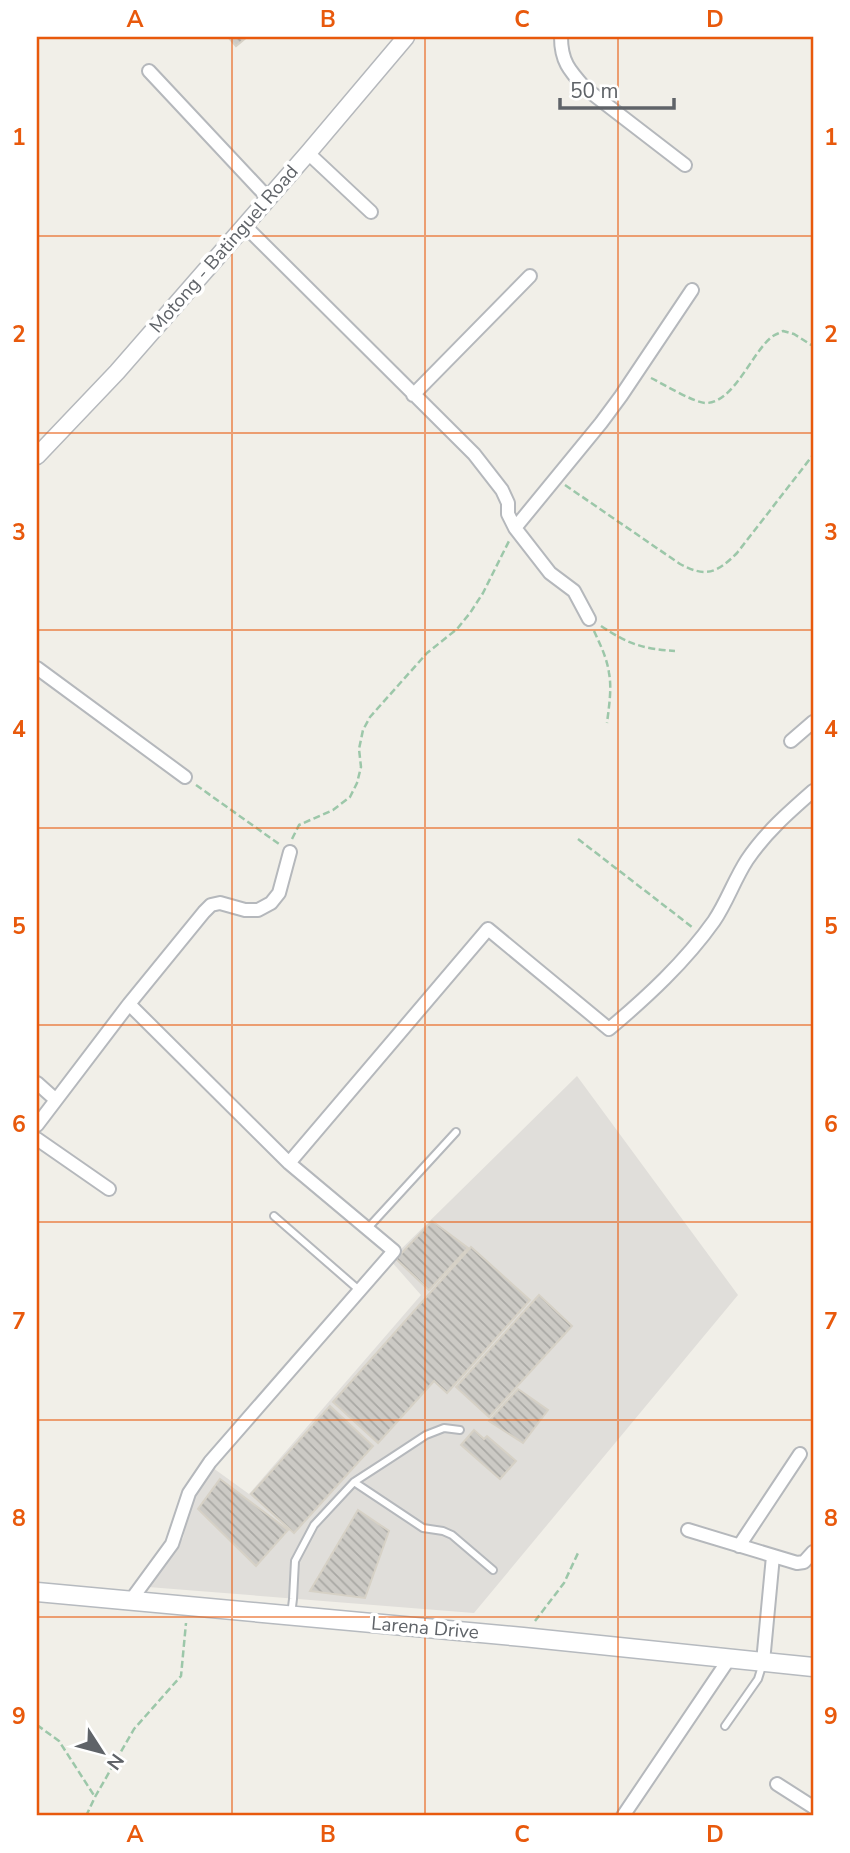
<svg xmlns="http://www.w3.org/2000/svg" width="850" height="1853" font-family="'Nunito Sans',sans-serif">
<defs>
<pattern id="building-back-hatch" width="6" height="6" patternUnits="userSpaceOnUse" patternTransform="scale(1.75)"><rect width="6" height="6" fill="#cccac5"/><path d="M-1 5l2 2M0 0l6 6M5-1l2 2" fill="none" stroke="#a9a8a4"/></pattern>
</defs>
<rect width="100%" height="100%" fill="#f1efe8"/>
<path fill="#e0deda" d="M577,1076L738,1295L474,1613L148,1587L183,1538L190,1506L213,1468L249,1494L421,1295L390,1260Z"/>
<path fill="url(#building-back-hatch)" stroke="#d6d1c6" stroke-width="2" d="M228,37H247L236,46Z
M432,1221L468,1248L429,1290L396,1259Z
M471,1247L530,1300L447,1393L434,1381L378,1443L333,1402Z
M539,1295L572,1326L489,1417L456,1387Z
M518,1389L548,1410L523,1443L489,1421Z
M330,1406L373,1446L294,1533L251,1494Z
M474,1430L484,1439L487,1436L516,1461L500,1479L461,1445Z
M220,1479L288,1530L256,1566L198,1509Z
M358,1510L389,1531L365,1598L310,1591Z"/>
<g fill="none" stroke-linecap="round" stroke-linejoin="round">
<defs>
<path id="service" d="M274,1216L359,1290
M367,1229L456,1132
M354,1482L423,1528L443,1531L452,1535L493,1570
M291,1615L293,1599L295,1561L314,1525L354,1482L391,1458L426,1435L444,1428L460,1430
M725,1726L758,1679L763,1663"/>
<path id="minor" d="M561,37C561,61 569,70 585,88L685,165
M149,71L268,198
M308,153L371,212
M244,225L474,454L502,490L508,503V514L515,528L550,573L574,591L589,619
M413,395L530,276
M515,528L601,423L621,396L692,290
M37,668L185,777
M791,741L813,722
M129,1004L289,1163L394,1251L210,1462L189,1493L172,1544L131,1600
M37,1083L56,1100
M37,1125L129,1004L204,912L211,905L220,903L245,910H258L271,903L279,893L290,852
M37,1139L109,1189
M289,1163L488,929L609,1029C647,997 685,962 714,921C727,902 734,880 747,860C765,833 789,812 813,791
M688,1530L797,1563L804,1562L813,1552
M739,1546L800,1454
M763,1662L773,1556
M777,1784L813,1807
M623,1816L729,1659"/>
<path id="tertiary" d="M37,456L117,372L308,153L406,37"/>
<path id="secondary" d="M37,1592L523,1637L813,1667"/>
</defs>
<use href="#service" stroke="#b5b8bc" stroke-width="10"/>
<use href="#minor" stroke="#b5b8bc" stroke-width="16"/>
<use href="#tertiary" stroke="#b5b8bc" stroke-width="19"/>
<use href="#secondary" stroke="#b6babf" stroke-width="21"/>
<path stroke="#9cc7a9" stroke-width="2.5" stroke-dasharray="7 3.5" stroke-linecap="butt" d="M651,378C663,384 693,402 705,403C734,404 752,351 773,336C776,334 780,333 783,331L794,334L813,346
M565,485L680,564C706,578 717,573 737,553L813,455
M601,626C628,644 643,649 675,651
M594,631C600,644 607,658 609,673C612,689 609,706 607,723
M196,785L279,844
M292,839L299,825L333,810L350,797L357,783L361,767L359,749L363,730L370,717L427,653L457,629L470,613L483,593L509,541
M578,839L692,927
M535,1621L564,1583L578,1553
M37,1725L59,1741L95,1797
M86,1816L95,1797L134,1729L181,1676L186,1623"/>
<use href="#service" stroke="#fff" stroke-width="6"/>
<use href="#minor" stroke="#fff" stroke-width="12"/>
<use href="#tertiary" stroke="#fff" stroke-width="16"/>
<use href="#secondary" stroke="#fff" stroke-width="18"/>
</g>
<path fill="none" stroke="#e8590c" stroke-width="2" stroke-opacity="0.55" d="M232,37V1816M425,37V1816M618,37V1816M37,236H813M37,433H813M37,630H813M37,828H813M37,1025H813M37,1222H813M37,1420H813M37,1617H813"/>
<g text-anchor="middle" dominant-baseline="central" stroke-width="7" stroke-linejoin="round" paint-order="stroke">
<g font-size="19" fill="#5f6368" stroke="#fff">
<text transform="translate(224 249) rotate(-49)">Motong - Batinguel Road</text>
<text transform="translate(425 1628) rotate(5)">Larena Drive</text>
</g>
</g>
<rect width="850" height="1853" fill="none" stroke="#ffffff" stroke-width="77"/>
<g transform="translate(102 1752) rotate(126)" stroke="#ffffff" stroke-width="5" paint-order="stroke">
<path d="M0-5L12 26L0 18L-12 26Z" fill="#5f6368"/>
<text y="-10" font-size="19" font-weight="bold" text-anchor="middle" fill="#5f6368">N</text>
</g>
<path d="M560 98v10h114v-10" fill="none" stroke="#5f6368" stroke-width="3.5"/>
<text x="570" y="98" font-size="21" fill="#5f6368" stroke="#ffffff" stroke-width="5" paint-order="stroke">50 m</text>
<rect x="38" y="38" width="774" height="1776" fill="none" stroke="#e8590c" stroke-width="2.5"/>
<g font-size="23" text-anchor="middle" font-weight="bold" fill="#e8590c">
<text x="135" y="27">A</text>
<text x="328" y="27">B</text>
<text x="522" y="27">C</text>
<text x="715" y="27">D</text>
<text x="19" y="145">1</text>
<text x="831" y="145">1</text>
<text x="19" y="342">2</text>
<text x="831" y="342">2</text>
<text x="19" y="540">3</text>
<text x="831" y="540">3</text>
<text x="19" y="737">4</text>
<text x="831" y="737">4</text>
<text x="19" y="934">5</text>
<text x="831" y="934">5</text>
<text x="19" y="1132">6</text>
<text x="831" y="1132">6</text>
<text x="19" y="1329">7</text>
<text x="831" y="1329">7</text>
<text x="19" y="1526">8</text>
<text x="831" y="1526">8</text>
<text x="19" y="1724">9</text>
<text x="831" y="1724">9</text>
<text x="135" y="1842">A</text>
<text x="328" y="1842">B</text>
<text x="522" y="1842">C</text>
<text x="715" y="1842">D</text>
</g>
</svg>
